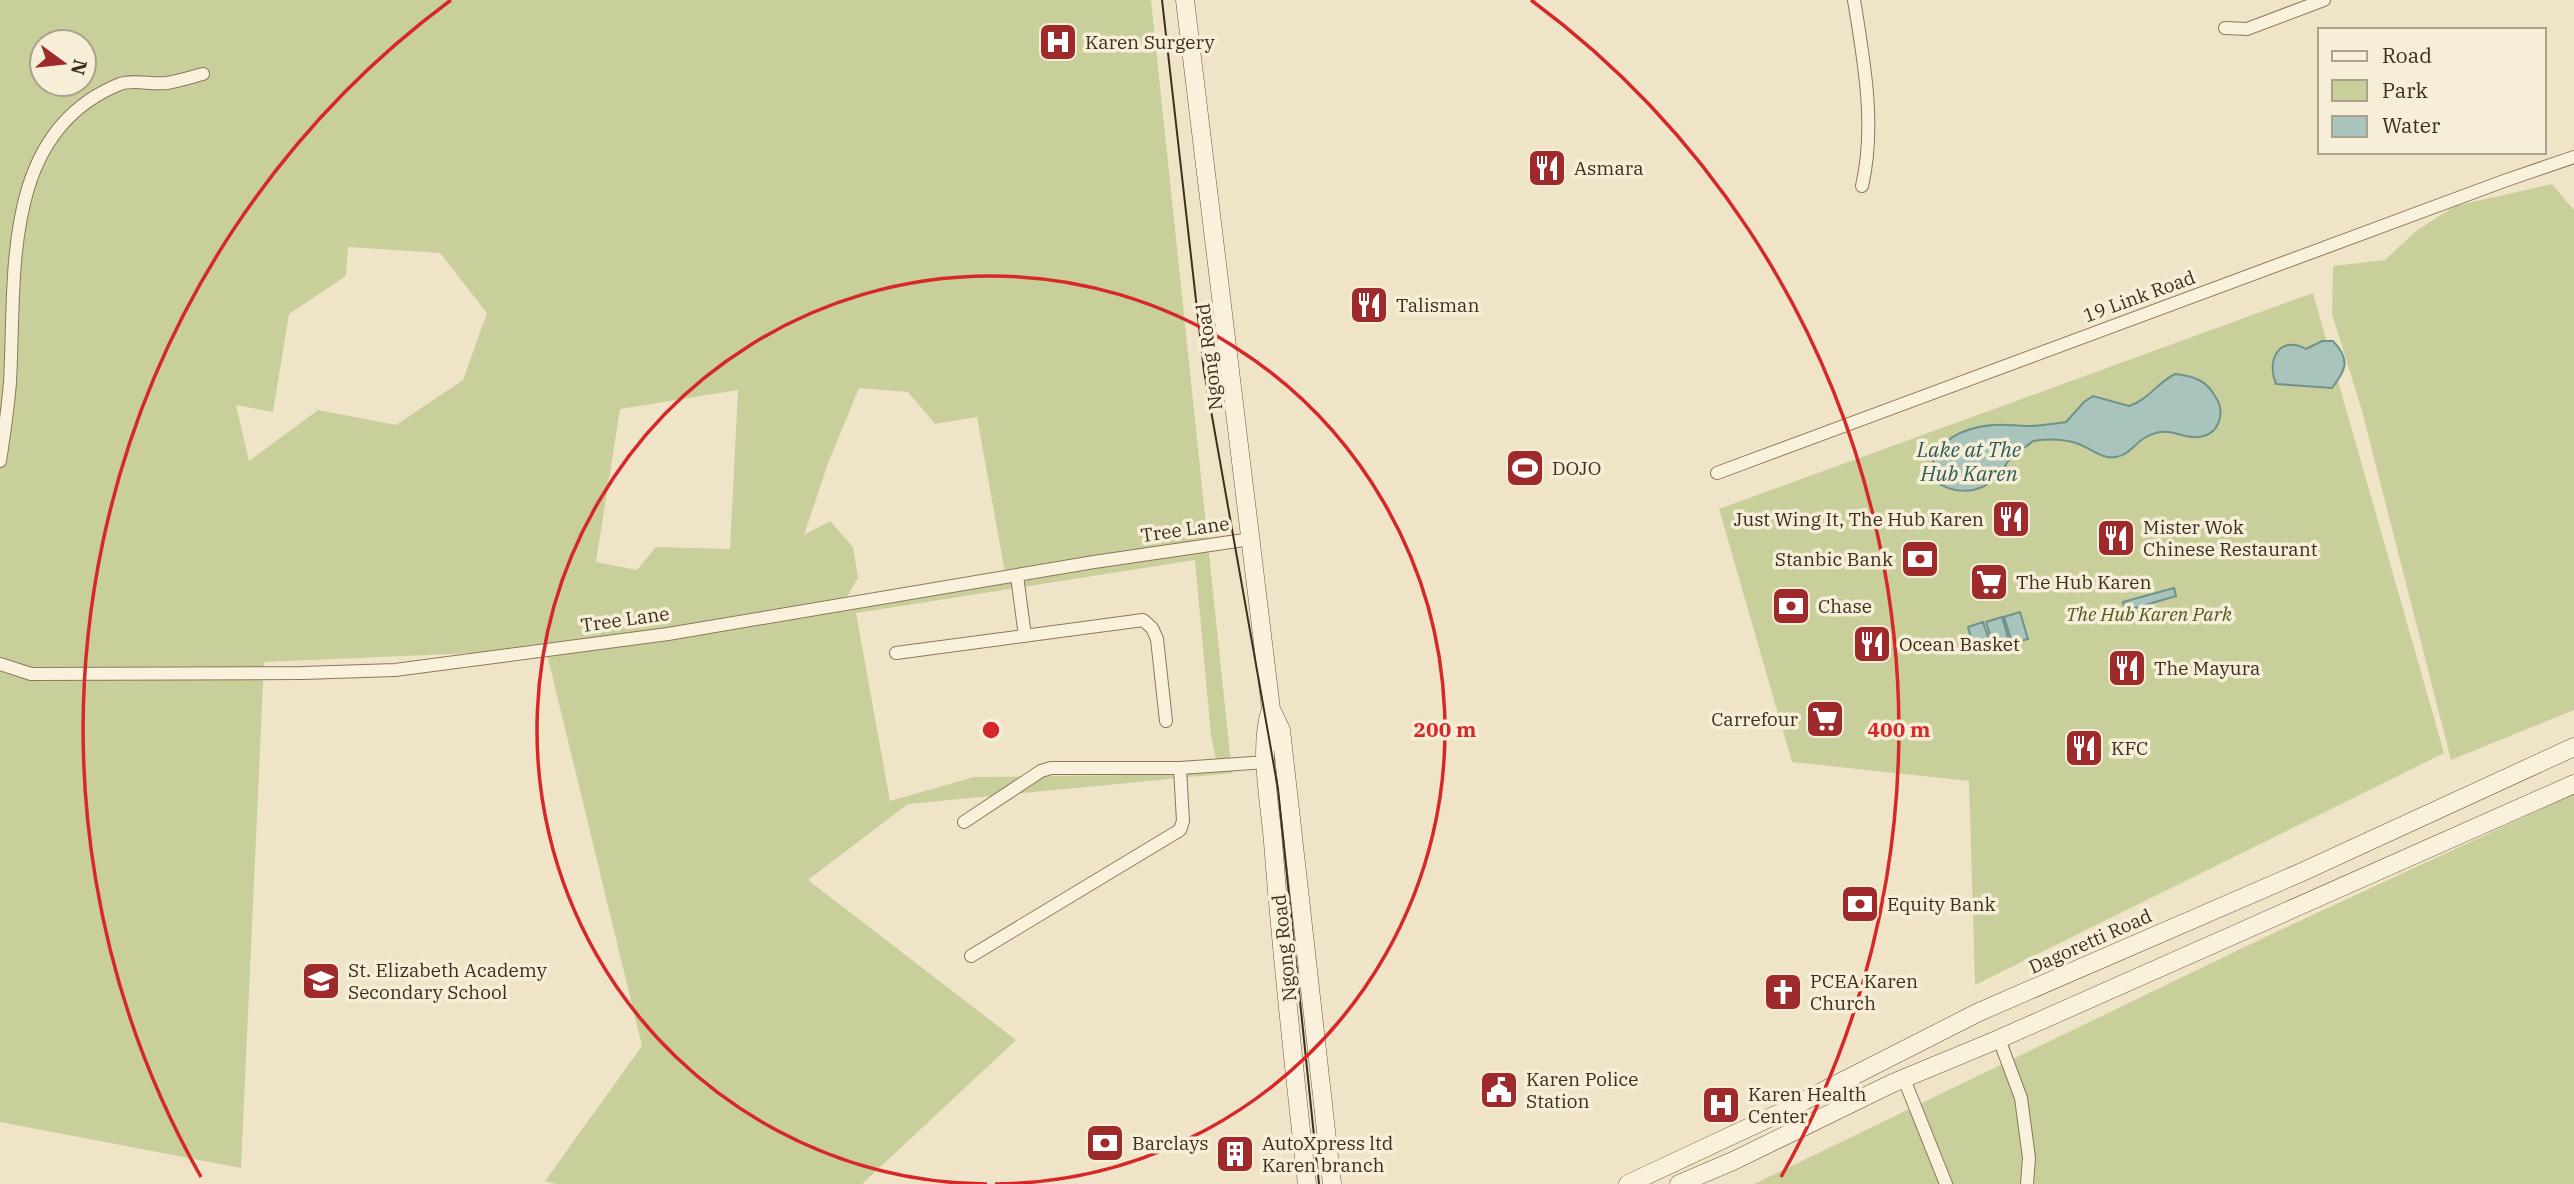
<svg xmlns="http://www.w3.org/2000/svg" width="2574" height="1184" font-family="'IBM Plex Serif',serif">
<rect width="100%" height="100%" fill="#f0e4c8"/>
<path fill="#c9cf9b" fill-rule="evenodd" d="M0,0H1151L1232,773L908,804L808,880L1016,1040L862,1184H556L545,1181L642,1046L546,650L264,662L241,1168L0,1122ZM42,42H84V84H42ZM348,247L440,253L487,313L463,380L396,425L318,410L249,461L236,405L273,412L289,314L346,276ZM859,388L908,392L935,424L977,417L1005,573L840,609L858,578L853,547L830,521L804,535L828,463ZM738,390L730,549L656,547L637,570L596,562L620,409ZM1195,560L1211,736L1218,769L1130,775L974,777L890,801L856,613Z
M2552,184L2574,210V710L2451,760L2362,411L2332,314L2333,266L2385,260L2416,231L2455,206Z
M2313,293L2444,753L1975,985L1969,781L1792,762L1719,509Z
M2574,794V1184H1754L2282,929Z"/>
<path fill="#a9c4bc" stroke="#6f938a" stroke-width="2" d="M2322,341H2333C2351,360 2346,370 2332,388L2276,384C2266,361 2279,334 2306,349Z
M2175,374C2193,376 2206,380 2215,396C2226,412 2220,434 2199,437C2184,439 2171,428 2156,433C2136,438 2133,454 2116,457C2102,460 2089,447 2076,443C2063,439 2046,439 2033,441C2026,447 2018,452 2011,458C2006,463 2003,470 1998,476C1979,495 1954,495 1933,480C1926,443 1963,427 1994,425C2005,424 2016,426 2027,426C2040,426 2053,424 2066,422L2084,402L2093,396L2129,406C2148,400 2157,383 2175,374Z
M2174,588L2176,596L2125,611L2123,602Z
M2020,612L2028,639L2012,643L2004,617Z
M2002,617L2010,644L1994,648L1986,622Z
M1983,622L1992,649L1975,653L1968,627Z"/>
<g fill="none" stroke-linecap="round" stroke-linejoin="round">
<defs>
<path id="street" d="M1854,0C1864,61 1876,126 1862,186
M2225,28L2247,29L2324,0
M0,461C4,435 8,408 10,382C16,275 0,132 120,84C134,79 152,85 167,83C179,81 191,77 203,74
M1717,473L2504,181L2574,157
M1017,576L1025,636
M896,653L1143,620L1152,628L1157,639L1166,721
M0,664L31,674L302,673L395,670L668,634L1094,562L1251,539
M964,822L1041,771L1051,768H1180L1267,762
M971,956L1180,830L1183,821L1180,768
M1999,1039L2021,1098L2029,1158L2027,1184
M1904,1079L1946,1184"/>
<path id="secondary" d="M1185,0L1271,709L1281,730L1332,1184
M1271,709C1258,746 1270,803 1273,842C1282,957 1294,1070 1307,1184
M1628,1184L1784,1111L1979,1012L2302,872L2574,747
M1679,1184L1733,1161L1893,1083L1999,1039L2574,784"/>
</defs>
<use href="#street" stroke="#8d765c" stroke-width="14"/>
<use href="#secondary" stroke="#6f573f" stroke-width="19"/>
<use href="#street" stroke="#faf1dc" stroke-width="12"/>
<use href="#secondary" stroke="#faf1dc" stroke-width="18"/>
<path stroke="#3d2e20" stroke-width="2" d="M1162,0L1204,371L1278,789L1319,1184"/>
</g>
<g fill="none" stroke="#d62828" stroke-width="3.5">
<path d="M987 1184A454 454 0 1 1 995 1184"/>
<path d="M201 1177A908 908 0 0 1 451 0M1531 0A908 908 0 0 1 1781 1177"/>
</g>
<defs>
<symbol id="hospital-square" viewBox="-11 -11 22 22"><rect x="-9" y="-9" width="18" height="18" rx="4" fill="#9e2a2b" stroke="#f7eed8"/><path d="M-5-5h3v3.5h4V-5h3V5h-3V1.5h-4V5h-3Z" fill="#fff"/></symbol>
<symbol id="restaurant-square" viewBox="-11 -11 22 22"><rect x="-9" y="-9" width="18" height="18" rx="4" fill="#9e2a2b" stroke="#f7eed8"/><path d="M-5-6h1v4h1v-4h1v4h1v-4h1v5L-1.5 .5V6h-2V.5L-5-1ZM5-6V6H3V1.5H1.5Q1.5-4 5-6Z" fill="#fff"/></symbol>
<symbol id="stadium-square" viewBox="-11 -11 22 22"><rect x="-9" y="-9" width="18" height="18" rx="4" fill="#9e2a2b" stroke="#f7eed8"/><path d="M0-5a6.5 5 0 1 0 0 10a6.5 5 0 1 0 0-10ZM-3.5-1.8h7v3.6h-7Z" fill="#fff"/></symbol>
<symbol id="bank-square" viewBox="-11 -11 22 22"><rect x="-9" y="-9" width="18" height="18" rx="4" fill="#9e2a2b" stroke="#f7eed8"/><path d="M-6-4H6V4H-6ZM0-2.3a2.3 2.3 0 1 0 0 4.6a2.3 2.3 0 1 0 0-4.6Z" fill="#fff"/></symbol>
<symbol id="supermarket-square" viewBox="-11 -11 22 22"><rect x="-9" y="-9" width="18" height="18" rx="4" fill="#9e2a2b" stroke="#f7eed8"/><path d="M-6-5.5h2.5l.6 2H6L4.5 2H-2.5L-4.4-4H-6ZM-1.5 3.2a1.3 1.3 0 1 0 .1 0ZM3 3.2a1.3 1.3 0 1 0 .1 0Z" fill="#fff"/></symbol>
<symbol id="school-square" viewBox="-11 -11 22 22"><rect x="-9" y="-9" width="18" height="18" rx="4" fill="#9e2a2b" stroke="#f7eed8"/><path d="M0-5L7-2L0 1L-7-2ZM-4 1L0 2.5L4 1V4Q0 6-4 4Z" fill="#fff"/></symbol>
<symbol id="church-square" viewBox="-11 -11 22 22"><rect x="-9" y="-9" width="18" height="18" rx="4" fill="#9e2a2b" stroke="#f7eed8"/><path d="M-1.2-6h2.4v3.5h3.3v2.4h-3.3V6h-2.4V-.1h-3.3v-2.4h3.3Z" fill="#fff"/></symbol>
<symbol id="civic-square" viewBox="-11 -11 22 22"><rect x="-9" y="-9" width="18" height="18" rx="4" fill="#9e2a2b" stroke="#f7eed8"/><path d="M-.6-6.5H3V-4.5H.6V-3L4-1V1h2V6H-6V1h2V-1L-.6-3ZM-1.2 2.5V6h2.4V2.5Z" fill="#fff"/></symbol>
<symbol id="building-square" viewBox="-11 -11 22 22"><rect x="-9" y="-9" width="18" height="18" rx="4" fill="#9e2a2b" stroke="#f7eed8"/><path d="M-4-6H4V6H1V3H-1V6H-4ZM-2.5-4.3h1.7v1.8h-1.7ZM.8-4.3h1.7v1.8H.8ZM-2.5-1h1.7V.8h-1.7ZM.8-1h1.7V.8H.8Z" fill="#fff"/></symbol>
</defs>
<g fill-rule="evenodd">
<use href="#hospital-square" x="1036" y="20" width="44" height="44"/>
<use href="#restaurant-square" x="1525" y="146" width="44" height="44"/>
<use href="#restaurant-square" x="1347" y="283" width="44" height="44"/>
<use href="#stadium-square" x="1503" y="446" width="44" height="44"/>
<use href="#restaurant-square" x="1989" y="497" width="44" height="44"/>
<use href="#restaurant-square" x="2094" y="516" width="44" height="44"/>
<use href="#bank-square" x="1898" y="537" width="44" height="44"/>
<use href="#supermarket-square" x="1967" y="560" width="44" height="44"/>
<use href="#bank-square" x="1769" y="584" width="44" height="44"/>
<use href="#restaurant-square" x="1850" y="622" width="44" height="44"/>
<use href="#restaurant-square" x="2105" y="646" width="44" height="44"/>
<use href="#supermarket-square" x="1803" y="697" width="44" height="44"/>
<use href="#restaurant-square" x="2062" y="726" width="44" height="44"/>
<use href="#bank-square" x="1838" y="882" width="44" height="44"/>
<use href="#school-square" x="299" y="959" width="44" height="44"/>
<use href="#church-square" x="1761" y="970" width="44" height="44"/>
<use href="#civic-square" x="1477" y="1068" width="44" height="44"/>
<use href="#hospital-square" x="1699" y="1083" width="44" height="44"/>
<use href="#bank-square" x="1083" y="1121" width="44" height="44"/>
<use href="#building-square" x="1213" y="1132" width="44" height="44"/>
</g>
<g text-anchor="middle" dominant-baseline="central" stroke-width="7" stroke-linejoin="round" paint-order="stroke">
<g font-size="19" fill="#3d2e20" stroke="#f7eed8" text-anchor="start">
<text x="1085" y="42">Karen Surgery</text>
<text x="1574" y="168">Asmara</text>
<text x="1396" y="305">Talisman</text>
<text x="1552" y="468">DOJO</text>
<text x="1984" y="519" text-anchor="end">Just Wing It, The Hub Karen</text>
<text x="2143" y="527">Mister Wok<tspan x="2143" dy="22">Chinese Restaurant</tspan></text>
<text x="1893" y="559" text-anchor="end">Stanbic Bank</text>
<text x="2016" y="582">The Hub Karen</text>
<text x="1818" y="606">Chase</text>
<text x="1899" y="644">Ocean Basket</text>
<text x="2154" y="668">The Mayura</text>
<text x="1798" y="719" text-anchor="end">Carrefour</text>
<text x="2111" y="748">KFC</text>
<text x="1887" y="904">Equity Bank</text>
<text x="348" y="970">St. Elizabeth Academy<tspan x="348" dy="22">Secondary School</tspan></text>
<text x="1810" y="981">PCEA Karen<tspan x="1810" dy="22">Church</tspan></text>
<text x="1526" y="1079">Karen Police<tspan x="1526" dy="22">Station</tspan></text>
<text x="1748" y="1094">Karen Health<tspan x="1748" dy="22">Center</tspan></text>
<text x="1132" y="1143">Barclays</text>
<text x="1262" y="1143">AutoXpress ltd<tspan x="1262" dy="22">Karen branch</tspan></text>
</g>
<g font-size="19" fill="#3d2e20" stroke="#f7eed8">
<text transform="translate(2139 296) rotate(-20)">19 Link Road</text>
<text transform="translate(1209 357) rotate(-97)">Ngong Road</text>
<text transform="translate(1185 529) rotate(-8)">Tree Lane</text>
<text transform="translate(625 619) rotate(-8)">Tree Lane</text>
<text transform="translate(2090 941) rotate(-24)">Dagoretti Road</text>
<text transform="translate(1284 948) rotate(-96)">Ngong Road</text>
</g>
<g font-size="19" font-style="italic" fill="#4d5a26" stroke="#f7eed8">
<text x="2149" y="614">The Hub Karen Park</text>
</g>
<g font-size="21" font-style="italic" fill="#2f5d5a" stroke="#f7eed8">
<text x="1969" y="449">Lake at The<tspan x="1969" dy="24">Hub Karen</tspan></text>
</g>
</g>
<circle cx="991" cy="730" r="10" fill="#d62828" stroke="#f7eed8" stroke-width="3.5"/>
<g font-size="21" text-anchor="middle" font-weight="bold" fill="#d62828" stroke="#f7eed8" stroke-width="7" stroke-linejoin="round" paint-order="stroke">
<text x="1445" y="737">200 m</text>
<text x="1899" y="737">400 m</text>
</g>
<rect x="2318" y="28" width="228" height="126" fill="#f7eed8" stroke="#ada18e" stroke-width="2"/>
<rect x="2332" y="51" width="35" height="10" fill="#faf1dc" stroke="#ada18e" stroke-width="2"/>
<text x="2382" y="63" font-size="21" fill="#3d2e20">Road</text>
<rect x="2332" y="80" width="35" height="21" fill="#c9cf9b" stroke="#ada18e" stroke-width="2"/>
<text x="2382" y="98" font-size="21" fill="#3d2e20">Park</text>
<rect x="2332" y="116" width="35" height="21" fill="#a9c4bc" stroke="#ada18e" stroke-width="2"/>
<text x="2382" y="133" font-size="21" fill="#3d2e20">Water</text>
<g transform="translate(63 63) rotate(105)"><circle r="33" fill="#f7eed8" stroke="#ada18e" stroke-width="2"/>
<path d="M0-5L12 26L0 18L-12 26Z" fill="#9e2a2b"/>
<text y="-10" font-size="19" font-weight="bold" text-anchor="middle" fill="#3d2e20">N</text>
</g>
</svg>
